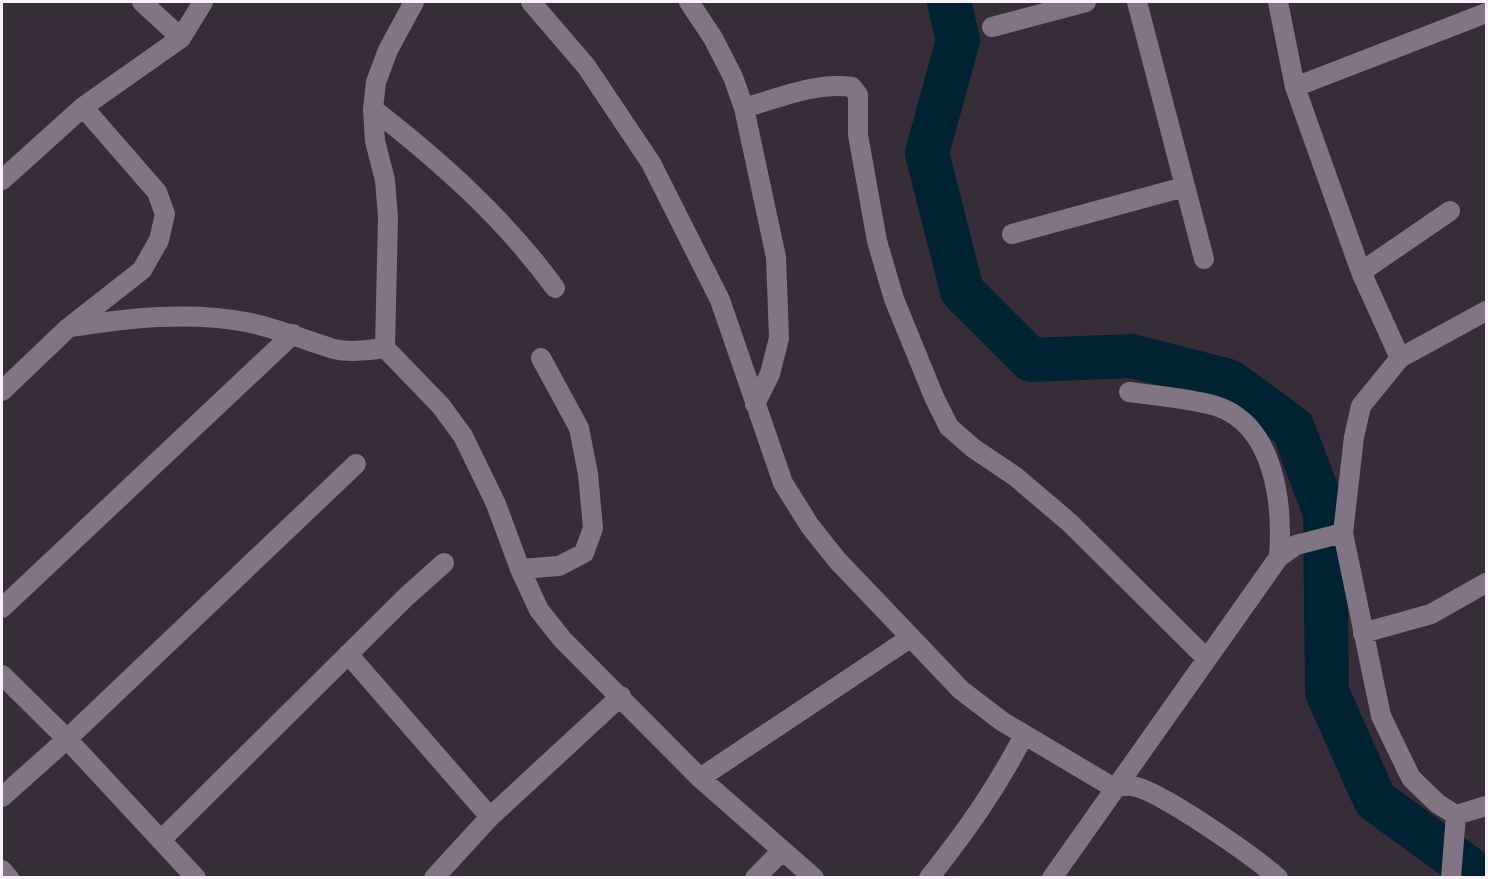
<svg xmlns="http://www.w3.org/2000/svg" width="1488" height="879" font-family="'Roboto Serif',serif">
<rect width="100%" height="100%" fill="#372d39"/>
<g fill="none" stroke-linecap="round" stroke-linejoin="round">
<path stroke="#002232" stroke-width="44" d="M949,2L958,40L927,153L962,291L1031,360L1132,356L1229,381L1293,428L1325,513L1327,692L1375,800L1482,878"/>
<path stroke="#817583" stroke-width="20" d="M142,2L181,38
M414,2L388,50L376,82L373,109L375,141L385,180L388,217L385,348L441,406L463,436L496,504L520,569L539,610L562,639L700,778L814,878
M531,2L586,66L651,163L720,300L783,483L810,526L837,560L961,690L1003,722L1114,788C1119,787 1126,785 1132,786C1158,789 1256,858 1278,878
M689,2L713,38L733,77L744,108L776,257L779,338L770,374L755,404
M1137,2L1204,259
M1278,2L1295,87L1361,272L1400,358
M992,27L1086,2
M1295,87L1486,13
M744,108C779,98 816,82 852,87L858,95V135L877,241L894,299L934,397L949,427L973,448L1016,477L1070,523L1207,659
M373,109C440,161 505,219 555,288
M2,180L83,107L181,38L203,2
M1012,234L1184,187
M1361,272L1450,211
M1486,311L1400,358L1361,406L1354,437L1343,533L1381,716L1411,778L1438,804L1456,815L1486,806
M72,327C128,318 189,311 246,322C276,328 305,340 334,349C350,353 369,350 385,348
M2,391L68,328L142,270L159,240L165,214L157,192L83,107
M1129,392C1157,396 1189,398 1216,406C1275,425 1283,504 1279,557
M520,569L559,566L584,553L593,528L588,474L579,428L541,358
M2,608L293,334
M1363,633L1431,614L1486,583
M348,654L490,817
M2,675L67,739L196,878
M700,778L910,638
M2,797L67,739L356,464
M161,840L407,596L444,563
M2,870L9,878
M434,878L490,817L621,696
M755,878L782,851
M929,878C967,830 996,789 1024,735
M1052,878L1279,557L1296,545L1343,533
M1451,878L1456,815"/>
</g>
<rect width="1488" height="879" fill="none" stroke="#f8f1f9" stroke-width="6"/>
</svg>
